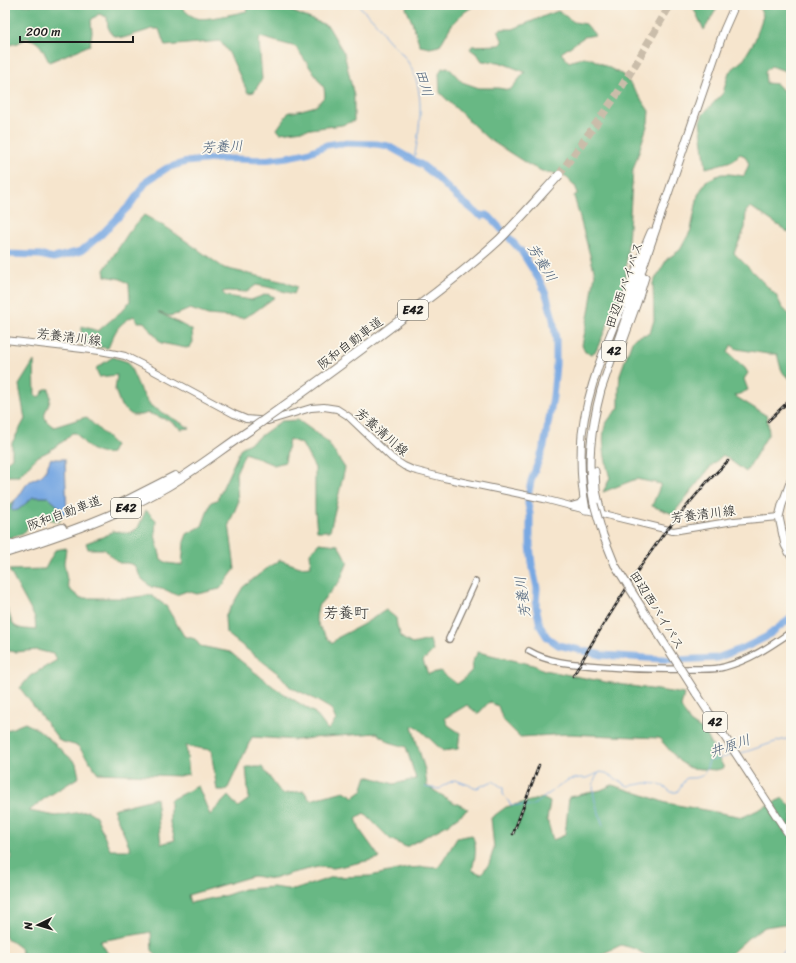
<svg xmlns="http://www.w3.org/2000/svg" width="796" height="963" font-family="Sriracha,'Klee One',sans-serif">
<rect width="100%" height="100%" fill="#fbf7ec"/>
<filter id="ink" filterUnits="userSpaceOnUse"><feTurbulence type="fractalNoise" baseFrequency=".025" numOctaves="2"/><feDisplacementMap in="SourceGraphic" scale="8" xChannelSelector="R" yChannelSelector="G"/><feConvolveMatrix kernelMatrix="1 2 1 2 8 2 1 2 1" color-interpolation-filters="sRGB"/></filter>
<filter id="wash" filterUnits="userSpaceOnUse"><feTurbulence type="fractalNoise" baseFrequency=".012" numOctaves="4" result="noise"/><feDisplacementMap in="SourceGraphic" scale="16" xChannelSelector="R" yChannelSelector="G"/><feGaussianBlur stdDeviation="0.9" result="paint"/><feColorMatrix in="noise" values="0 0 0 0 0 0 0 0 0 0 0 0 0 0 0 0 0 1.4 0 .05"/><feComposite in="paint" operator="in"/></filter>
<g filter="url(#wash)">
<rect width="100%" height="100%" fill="#f6e5cd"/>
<path fill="#68b884" stroke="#426a50" d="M5,5H181C184,11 190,16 197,18C204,21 238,13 247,11L245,5H276L328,26L344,53L354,96V121L342,125L280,133L277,129L289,112H294L316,106L325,96L324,88L296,47L260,37L259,41L262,79L254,92L248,93L229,53L220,41L165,46L159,29H152L123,38L112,35L108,27L107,17L99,14L91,20L92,32L90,45L49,62C42,49 41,41 26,38L18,43L9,45L5,48Z
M407,5H476C466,10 458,17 451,26C447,32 444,40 439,46L430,48L420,46L412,22L406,8Z
M692,5H719L704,30Z
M758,5H791V73L771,66L765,72L766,83L777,84L791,99V147L789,149L791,152V234L751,207L746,211L745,228L734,253L776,295L782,307L791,316V379C780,375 780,363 777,354H768L737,349L731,345L728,353L745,368L748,373L744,379L748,390L735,396L767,416L769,433L746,472L723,455L712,465L673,514L652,506L661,484L636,479L603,492L610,478C606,465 599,434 607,422C610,417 615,412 619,408V388L620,374L632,341L636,337L650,333L654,320L653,283L667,259L680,250L691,230L698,195L706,181L721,174H729L744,176L749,164L745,156L740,154L732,161L706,168L700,121L703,114L723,93L729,72L743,60L755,40L763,16Z
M558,11L574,22L586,24L595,35L584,37L561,53L569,62L584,57L592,59L623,75L632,86L649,111L648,123L633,170L625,285L596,351L591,354L585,352L582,345L589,313L595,274L574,196L578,193L575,186L564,175L546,173L529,165L487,138L440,93L439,74L442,68L448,67L462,82L479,88H498L510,90L525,72L499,62L482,61L478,55L470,49L472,46L500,45L503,42L498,31L502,29H513L542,17Z
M144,215L169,229L224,268L262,277L285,282L297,287L294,294L267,287L256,285L247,292L228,291L222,292L226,296L251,300L267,294L275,297L253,313L243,318L208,315L190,309L178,314L169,316L158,312L192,330L193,342L190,347L186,348L161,343L144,322H138L134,316C130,318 126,320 123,323C115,329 112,340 108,348L81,345L82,326L98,331L123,310L130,301L129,284L121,279L105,276L104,270L129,232Z
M113,357L128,362L140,389L151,406L190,428L181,429L170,421L148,413L142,415H132L121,406L115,390L117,375L99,377L96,368Z
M34,361L35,395L39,397L45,389H49C49,392 51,396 50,399C48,412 37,416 54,427L86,417L115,445L111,453C93,456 86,445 76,433H72L65,440L49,451L37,457L19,476H5V463L12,458V443L25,419L19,385Z
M298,420L327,441L345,468L330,531H317L315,511V468L302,444L289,439L285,462L274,465L245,453L236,473L238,503L229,524L235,569L220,589L197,594L187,591L176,595L166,590L151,587L141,578L134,565L127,563H119L104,549H88L86,543L105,536L113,531L130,533L138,528L146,510L156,520L155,535L161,559L167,563L182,565L184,542L187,534L202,526L211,502L217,500L241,448L255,440L281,421Z
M33,497H48L59,507L63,514L59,522L45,518L32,521L23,534L5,539V509L15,500L11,508L18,510Z
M319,543L338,545L348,562L340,581L318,606L316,618L319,626L332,644L337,638L362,625L386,610L396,618L397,626L402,638L412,644L430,640L433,651L423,661L428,674L440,671L457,684L464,679L473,669L472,662L478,652L534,665L544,670L605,682L684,694L681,707L690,722L705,732L724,768L716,770L690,768L679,761L659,738L568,734L520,737L503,720L498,706L489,702L478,714L467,705L445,718L448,725L460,733L458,749L443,751L416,726L412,727L425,770L427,786L451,801L468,809L447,825L406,847L390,839L364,813L356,818L360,830L380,858L334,868L318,867L292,873L273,879L253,876L188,895L190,903L227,895L244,889L273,887L294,890L333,877L370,876L407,868L424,867L438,868L443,861L457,838L472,835C478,848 475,857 472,870L481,874L489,864L494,848L491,818L506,807L542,798L550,802L547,819L553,840L565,835L569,797L601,790L612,785L641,794L666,803L743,817L783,798L791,807V923L765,927L748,938L726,958H649L636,949L621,945L602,954L605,958H158L152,950L151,932L100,941L109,955V958H24L20,948L5,937V865L12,858L5,844V731L25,723L39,730L76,763L79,777L44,799L29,811L56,816L88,811L96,816L110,850H131L113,809L156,798L161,844L175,840L170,823V800L198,786L210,815L228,796L238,807L249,799L246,767H262L282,794L304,791L310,800L344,791L354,797L362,791L367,776L394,784L416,779L406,747L389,742L377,733L312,738L297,740L252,737L235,773L227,790H217L211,750L186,746L189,774L179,776L98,773L78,746L60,741L20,688L30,676L57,660L53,654L37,650L15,652L5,650V606C10,613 9,615 12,622C15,630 28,629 36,630L35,618L9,570L45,569L55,550L66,548L64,563L66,575L69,589L80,598H128L151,595L166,606L184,636L195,639L200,646L230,652L247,666L275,688L315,713L328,730L336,720L331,709L309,696L290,687L280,675L226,633L225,617L243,587L270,566L280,560L300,567L311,566L310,553Z"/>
<path fill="#78a8e2" stroke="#4a627f" d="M51,458L54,459H65L67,515L63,514L59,507L48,497H33L18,510L13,511L11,509L15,500L19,496L26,485L30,481L41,476L45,472Z"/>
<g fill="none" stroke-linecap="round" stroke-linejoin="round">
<path stroke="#78a8e2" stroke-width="1" d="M359,5C363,12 371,16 376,23C380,27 382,32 385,36C391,44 400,50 406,59C427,89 420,126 414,160
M738,754L748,751L778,741L791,738
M425,787L440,789L444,785L455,780L477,788L493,781L503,788V794L511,805L532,806L568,780L579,778H586L599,773
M603,826C599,810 585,786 600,772L606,773L628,786L646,783L657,784L665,787L671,792H677L686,778C703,778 704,777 709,761L733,755
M777,958L782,953L791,949"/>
<path stroke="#78a8e2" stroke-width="7" d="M5,254L40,255L54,258L81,251L101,235L130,205L147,181L167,168L186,162L213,159H235L264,160L287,157L307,153L327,145L340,143L376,144L388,146L422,165L432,173L457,197L478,214L482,216L486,215L490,217L521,251L541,283L547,297L553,319L556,340V364L553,397L544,446L531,481L528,497V504L530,514V545L532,564L537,588L536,606L540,626L547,637L558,645L602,655L676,660L717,658L746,647L766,637L791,618"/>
</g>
</g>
<g filter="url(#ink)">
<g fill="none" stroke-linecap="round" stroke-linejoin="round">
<path stroke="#cabdaa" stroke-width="8" stroke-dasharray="8 4" stroke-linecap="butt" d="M559,175L616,96L642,53L670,5"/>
<defs>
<path id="tertiary" d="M449,639L475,582
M529,651C549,663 574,664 597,666C628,669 659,670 691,669C701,669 715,670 724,667C750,660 769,647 791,632"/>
<path id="secondary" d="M5,340L100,351L116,354L125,356L141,364L234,414L246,419L258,420L268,421L311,408L324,407L337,409L348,416L392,458L404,466L413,470L444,478L544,499L586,510L673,531L734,521L779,517"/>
<path id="trunk" d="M620,350L639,297L645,277
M595,471L596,490L601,513
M791,480L782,505L779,517L785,545L791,556
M594,504C586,465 591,428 601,390L724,30L735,5
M573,506L580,504L584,499
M586,510C581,485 580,460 582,434C588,384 609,337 628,292C636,272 642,252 651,232
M696,693L791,838"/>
<path id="motorway" d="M116,506L175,476
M5,547L62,528
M5,553C61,535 117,516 168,486C197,469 224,447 253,428"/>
</defs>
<use href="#tertiary" stroke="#898074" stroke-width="8"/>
<use href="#secondary" stroke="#898074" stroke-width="8"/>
<use href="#trunk" stroke="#898074" stroke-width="9"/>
<use href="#motorway" stroke="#898074" stroke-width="10"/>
<use href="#tertiary" stroke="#fff" stroke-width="5.5"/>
<use href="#secondary" stroke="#fff" stroke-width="6"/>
<use href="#trunk" stroke="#fff" stroke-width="7"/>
<use href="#motorway" stroke="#fff" stroke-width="8"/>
<defs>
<path id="rail" d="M768,421L791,399
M573,676L595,638L640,567L665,532L707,482L728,461
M513,834L539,765"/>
</defs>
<use href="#rail" stroke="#1c1c1c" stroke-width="2.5"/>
<use href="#rail" stroke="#fbf7ec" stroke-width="1" stroke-dasharray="3" stroke-linecap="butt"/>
<defs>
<path id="trunk-bridge" d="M594,504L603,535L615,565L654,627L696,693"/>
<path id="motorway-bridge" d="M253,428C308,389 363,349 417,307C445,286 473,264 499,240C520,219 539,197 559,175"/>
</defs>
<use href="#trunk-bridge" stroke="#898074" stroke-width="9" stroke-linecap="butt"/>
<use href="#motorway-bridge" stroke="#898074" stroke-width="10" stroke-linecap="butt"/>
<use href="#trunk-bridge" stroke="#fff" stroke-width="7"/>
<use href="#motorway-bridge" stroke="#fff" stroke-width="8"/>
</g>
</g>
<g text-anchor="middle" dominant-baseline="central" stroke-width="3.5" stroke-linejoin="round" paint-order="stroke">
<g fill="#fbf7ec" stroke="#5f5e5a" stroke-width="1">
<rect x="398" y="300" width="30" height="20" rx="3"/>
<rect x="602" y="341" width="24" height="20" rx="3"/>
<rect x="111" y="498" width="30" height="20" rx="3"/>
<rect x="703" y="712" width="24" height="20" rx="3"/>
</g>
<g font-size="12" font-weight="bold" fill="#1c1c1c">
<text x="413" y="310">E42</text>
<text x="614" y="351">42</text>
<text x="126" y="508">E42</text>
<text x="715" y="722">42</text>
</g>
<g font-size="13" fill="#1c1c1c" stroke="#fbf7ec">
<text transform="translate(624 285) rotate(-71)">田辺西バイパス</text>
<text transform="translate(69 337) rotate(7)">芳養清川線</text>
<text transform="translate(350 343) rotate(-37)">阪和自動車道</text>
<text transform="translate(382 432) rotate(41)">芳養清川線</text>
<text transform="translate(64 513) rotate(-20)">阪和自動車道</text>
<text transform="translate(703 514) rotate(-7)">芳養清川線</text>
<text transform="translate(657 610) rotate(58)">田辺西バイパス</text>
</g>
<g font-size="14" font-style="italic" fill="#455b75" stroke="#fbf7ec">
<text transform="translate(424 83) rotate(74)">田川</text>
<text transform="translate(222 147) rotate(-3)">芳養川</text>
<text transform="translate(542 263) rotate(59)">芳養川</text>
<text transform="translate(523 597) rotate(-97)">芳養川</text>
<text transform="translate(730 746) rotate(-19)">井原川</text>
</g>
<g font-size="15" fill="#1c1c1c" stroke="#fbf7ec">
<text x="346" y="613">芳養町</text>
</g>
</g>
<rect width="796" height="963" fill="none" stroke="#fbf7ec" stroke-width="20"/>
<g transform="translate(38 925) rotate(265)" stroke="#fbf7ec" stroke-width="3" paint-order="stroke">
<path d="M0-3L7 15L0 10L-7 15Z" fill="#1c1c1c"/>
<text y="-6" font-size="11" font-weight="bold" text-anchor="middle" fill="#1c1c1c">N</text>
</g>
<path d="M20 36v6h113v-6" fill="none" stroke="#1c1c1c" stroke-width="2"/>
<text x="26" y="36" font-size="12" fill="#1c1c1c" stroke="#fbf7ec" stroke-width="3" paint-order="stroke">200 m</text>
</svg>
